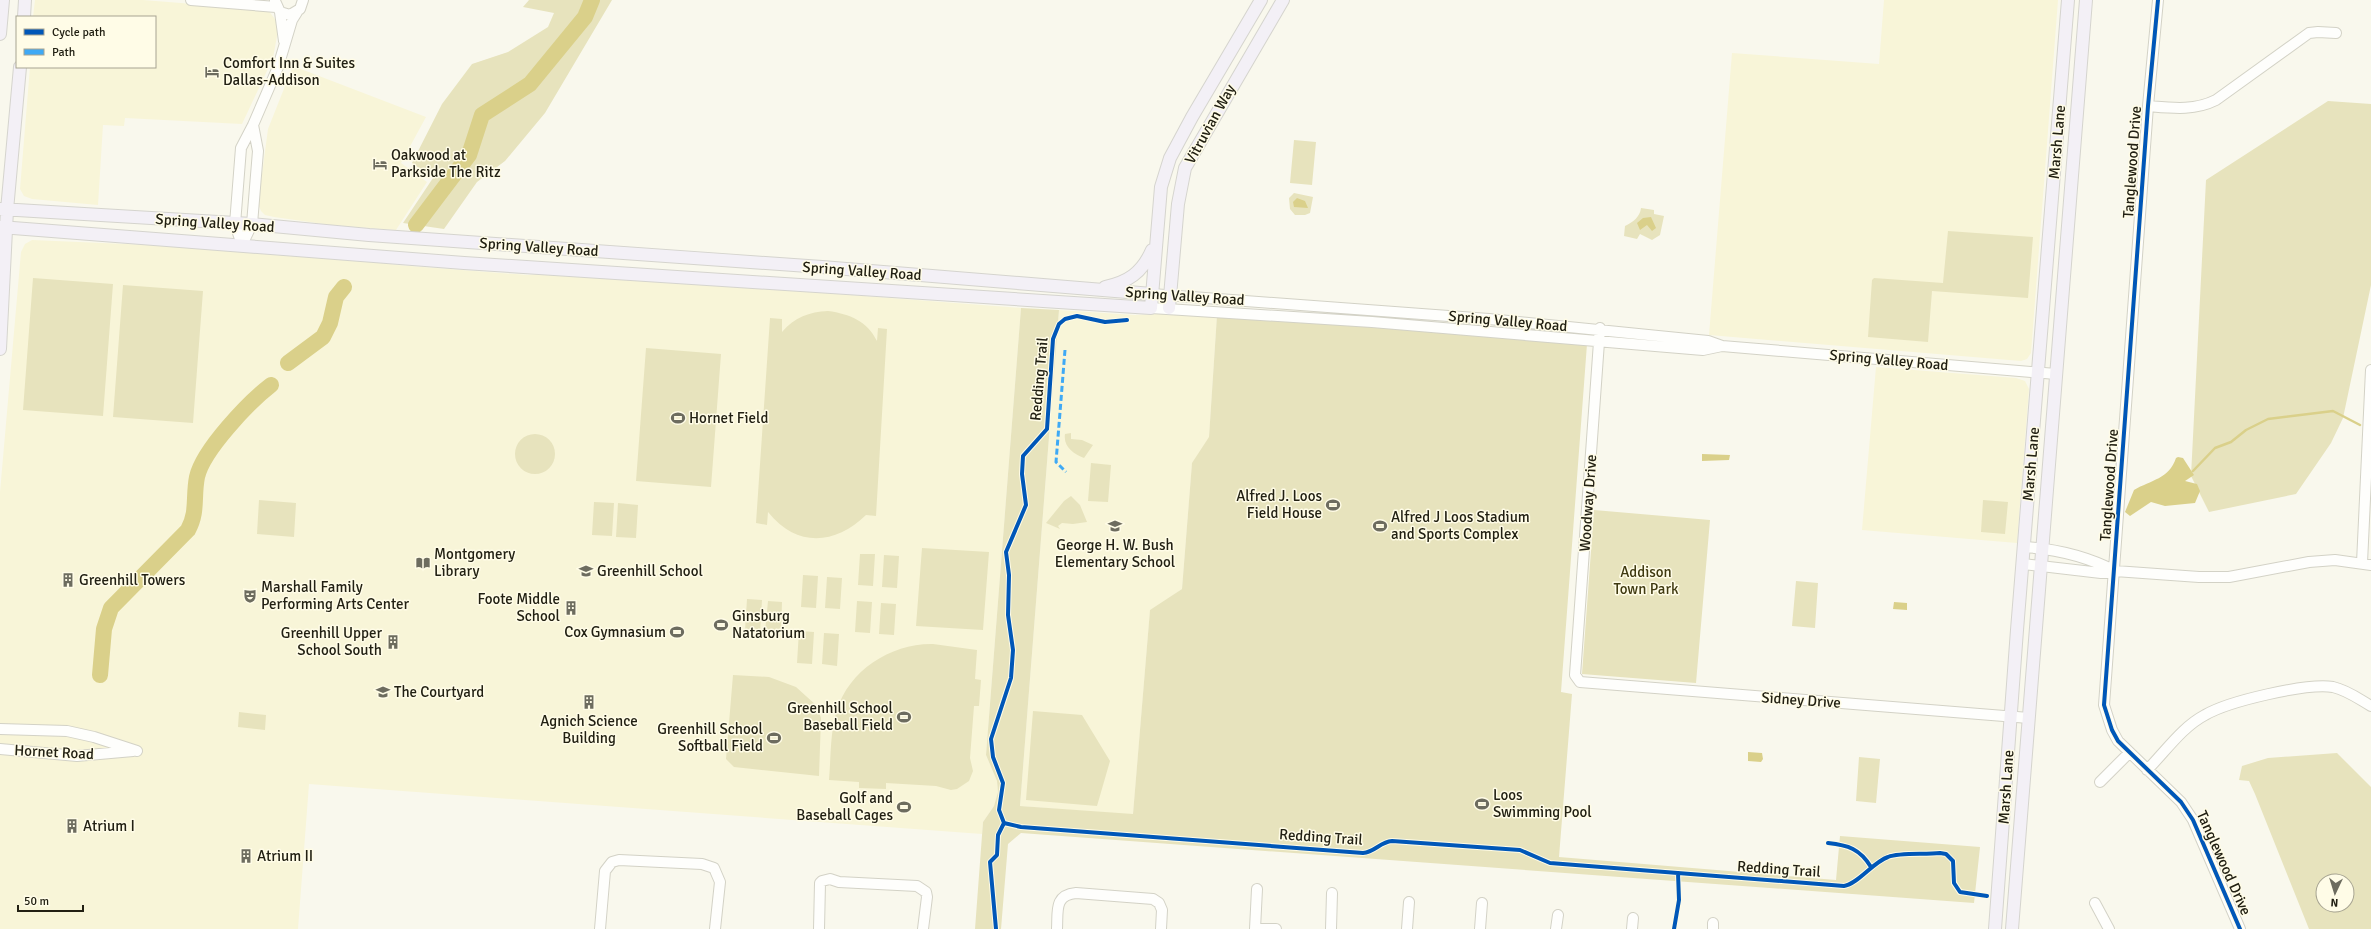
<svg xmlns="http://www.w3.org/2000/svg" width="2371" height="929" font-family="Signika,sans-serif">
<rect width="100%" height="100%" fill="#f9f8ed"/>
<path fill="#f8f5d8" d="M35,0H143L268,10L278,23L277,36L273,58L242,124L125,118L124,126L103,125L98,205L32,199L24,196L20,189L30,67H155V17H33Z
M1884,0H2058L2031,353L2027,359L2021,361L1709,335L1732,53L1879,64Z
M293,66L426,117L401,163L427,182L396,230L331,225L274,217L265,215L261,211L258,204L268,129Z
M32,240L196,247L367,260L397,265L528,275L548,273L573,274L1021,308L986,755L997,781L998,792L994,806L983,822L982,834L309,784L298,929H0V492L21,252L25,244Z
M1059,310L1135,315L1192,312L1217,315L1209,438L1192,464L1182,589L1150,611L1133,815L1020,806Z
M1876,367L2016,378L2025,381L2029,389L2017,543L1862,530Z"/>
<path fill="#e7e3bd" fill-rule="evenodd" d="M529,0H612L545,113L505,161L477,182L444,229L403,223L433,178L412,163L442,104L472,64L508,52L548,27L554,13L523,7Z
M2328,101L2371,104V285L2343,418L2331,443L2296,494L2209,512L2191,476L2206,180Z
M1294,140L1316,142L1312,185L1290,183Z
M1294,193L1313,197L1310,213L1305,215H1295L1290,209L1289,198Z
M1641,208L1654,210V214L1664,216L1660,235L1652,240L1640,234L1637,239L1624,236L1625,226C1633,222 1640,217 1641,208Z
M1948,231L2033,237L2028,298L1932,291L1928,342L1868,337L1872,280L1874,278L1943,283Z
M33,278L113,284L103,416L23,410Z
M123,285L203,291L193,423L113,417Z
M1021,308L1059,310L1020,806L1133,814L1150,610L1182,589L1192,463L1209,437L1217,315L1587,344L1561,692L1572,694L1559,857L1836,880L1840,836L1980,847L1974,903L1021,833L1008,844L1001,929H975L983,822L994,806L998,792L997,781L986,755Z
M828,311C850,314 867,321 877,341L878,328L887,329L876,516L866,515C835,545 797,548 768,512L767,525L756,523L770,318L782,319V332C795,317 809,312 828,311Z
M646,348L721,354L711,487L636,481Z
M1071,433V439L1082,440L1093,445L1084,458C1074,454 1063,447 1065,434Z
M515 454a20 20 0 1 1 40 0a20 20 0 1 1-40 0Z
M1091,463L1111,465L1108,502L1088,501Z
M1071,496L1080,505L1087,522L1073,524L1062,523L1058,526L1060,529L1046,523L1064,501Z
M259,500L296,503L294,537L257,534Z
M1983,500L2008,502L2005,534L1981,532Z
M594,502L614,503L612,536L592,535Z
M618,503L638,505L636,538L616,537Z
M1594,510L1710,520L1696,683L1582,674Z
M922,548L989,552L983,630L916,626Z
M860,554H875L873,586L858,585Z
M884,555L899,556L897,588L882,587Z
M803,575L818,576L816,608L801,607Z
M827,577L842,578L840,609L825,608Z
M1796,581L1818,583L1815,628L1792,626Z
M747,599L762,600L760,632L745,631Z
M768,601L782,602L781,633L765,632Z
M857,601L872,602L870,633L855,632Z
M881,603L896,604L894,635L879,634Z
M799,631L814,632L812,664L797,663Z
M824,633L839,634L837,666L822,664Z
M933,644L977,650L975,679L981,680L979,706H974L970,758L973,771L969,781L957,789L951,790L936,786L886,783V789L859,788V782L829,780C831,757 830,732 837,710C849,670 892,643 933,644Z
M733,675L769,677L796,687L817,706L821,718L819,776L734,767L726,759Z
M1033,711L1082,715L1110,761L1097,806L1026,800Z
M239,712L266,715L265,730L238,727Z
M2337,753L2371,787V929H2309L2255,794L2249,781L2239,780L2242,766L2268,758ZM2323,881H2347V905H2323Z
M1859,757L1880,759L1876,803L1856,801Z"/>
<path fill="#dad08a" d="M1297,198L1305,201L1308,208L1294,207L1293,202Z
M1651,217L1656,228L1652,231L1647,225L1640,230L1637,223L1643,218Z
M1702,454L1730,455L1729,460L1702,461Z
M2178,457L2183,458L2194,475L2185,481L2197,484L2200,491L2195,503L2165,506L2151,502L2130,516L2125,512L2134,490C2151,480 2169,479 2176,458Z
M1894,602L1907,603V610L1893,609Z
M1748,752L1762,753L1763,759L1761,762L1748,761Z"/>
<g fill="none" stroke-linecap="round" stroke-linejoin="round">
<path stroke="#dad08a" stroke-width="2.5" d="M2193,471L2215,448L2231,442L2246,430L2268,419L2333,411L2360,425"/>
<path stroke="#dad08a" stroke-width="16" d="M416,225L469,155L482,115L530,84L585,17L592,0
M288,363L323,337L330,323L336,297L344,287
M100,675L104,629L111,608L188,530C198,512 193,497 197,477C203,450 249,402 271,385"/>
<defs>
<path id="minor" d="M191,0L276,7
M2158,0L2148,106L2104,705L2112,730L2118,741L2181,802L2193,820L2240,929
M275,1L280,12L290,15L300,9L303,0
M280,12L284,41
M2148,106C2172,108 2194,111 2216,100L2309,33L2318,32L2336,33
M242,245L235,224L241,148L253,125L278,67L292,20L297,12
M242,245L252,224L258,151L253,125
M1152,294L1489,319L1708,341L1722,346
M1151,308L1372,322L1703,350L1722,346L2056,374
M1600,328L1575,675L1580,682L2029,718
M2024,547C2055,549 2088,557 2115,571
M2362,563L2371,370
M2023,564L2101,573L2115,571L2199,577H2229L2309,562L2335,560L2371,565
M0,729L67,731L94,737L137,751
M0,749L77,756L133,751
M2147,770C2165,752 2182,727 2205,715C2229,701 2306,683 2333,687C2347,690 2359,699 2371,706
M2100,782L2129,753
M2095,903L2109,929
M600,929L605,871L612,862L619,860L702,864L714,868L720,882L715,929
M819,929L820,883L822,881L830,879L839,882L917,886L926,892L927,897L923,929
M1057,929C1058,911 1054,895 1076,893L1153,899L1159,903L1162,910L1161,929
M1255,929L1257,889
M1261,929H1276
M1331,929L1332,893
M1407,929L1409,902
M1480,929L1482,903
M1556,929L1558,915
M1632,929L1633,918
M1713,929V923"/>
<path id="major" d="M24,17L25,0
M0,34L3,0
M0,209L252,224L369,235L822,267L1152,294
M0,227L464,263L1151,308L1161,187L1170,158L1192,117L1261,0
M1105,287C1128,282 1142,273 1152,250
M1169,308L1178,204L1185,168L1283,0
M0,349L7,210L20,67
M1995,929L2017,630L2068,0
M2012,929L2086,0"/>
</defs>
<use href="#minor" stroke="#d3d2c6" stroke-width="12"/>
<use href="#major" stroke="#d5d4ce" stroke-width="14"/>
<use href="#minor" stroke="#fefefc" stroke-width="10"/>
<use href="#major" stroke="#f3f0f6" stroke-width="12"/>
<path stroke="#3fa9f5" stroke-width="3" stroke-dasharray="6 3" stroke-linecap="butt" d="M1065,350L1056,462L1066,472"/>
<defs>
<path id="cycleway" d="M2158,0L2148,106L2104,705L2112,730L2118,741L2181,802L2193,820L2240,929
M1004,823L1021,827L1363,853C1375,852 1380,842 1392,841L1520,850L1550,863L1844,886C1858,884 1873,862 1888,857C1901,852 1925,855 1940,853L1946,854L1953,861L1954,883L1960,892L1987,896
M1828,843C1848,845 1860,849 1871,867
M996,929L990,862L997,855L998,835L1004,823L999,810L1003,783L993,757L991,739L1011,678L1013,650L1008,615L1009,575L1006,552L1026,505L1022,474L1023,456L1047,429L1053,339L1059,324L1065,319L1077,316L1105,322L1127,320
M1674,929L1679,900L1678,873"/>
</defs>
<use href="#cycleway" stroke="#fffce7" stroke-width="6"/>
<use href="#cycleway" stroke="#0057b8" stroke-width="4"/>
</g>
<defs>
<symbol id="hotel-bare" viewBox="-9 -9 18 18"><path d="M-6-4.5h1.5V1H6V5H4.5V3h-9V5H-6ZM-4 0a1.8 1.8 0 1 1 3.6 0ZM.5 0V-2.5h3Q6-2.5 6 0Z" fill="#6d6c5f" stroke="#fffce7" stroke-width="2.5" paint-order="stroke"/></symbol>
<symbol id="stadium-bare" viewBox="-9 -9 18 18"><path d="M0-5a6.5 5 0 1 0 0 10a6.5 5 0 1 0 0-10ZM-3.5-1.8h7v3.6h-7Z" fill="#6d6c5f" stroke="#fffce7" stroke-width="2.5" paint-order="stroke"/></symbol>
<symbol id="school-bare" viewBox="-9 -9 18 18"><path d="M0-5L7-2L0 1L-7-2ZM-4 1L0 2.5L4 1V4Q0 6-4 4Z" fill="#6d6c5f" stroke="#fffce7" stroke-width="2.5" paint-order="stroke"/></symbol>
<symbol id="library-bare" viewBox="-9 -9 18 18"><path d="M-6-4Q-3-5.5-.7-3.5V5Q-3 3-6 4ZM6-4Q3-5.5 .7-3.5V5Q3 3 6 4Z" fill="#6d6c5f" stroke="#fffce7" stroke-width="2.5" paint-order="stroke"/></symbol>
<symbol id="building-bare" viewBox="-9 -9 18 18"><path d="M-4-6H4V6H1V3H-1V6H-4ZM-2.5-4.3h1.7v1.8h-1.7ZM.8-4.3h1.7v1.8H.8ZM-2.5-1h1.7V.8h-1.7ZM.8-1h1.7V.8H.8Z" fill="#6d6c5f" stroke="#fffce7" stroke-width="2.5" paint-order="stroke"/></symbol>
<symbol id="theatre-bare" viewBox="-9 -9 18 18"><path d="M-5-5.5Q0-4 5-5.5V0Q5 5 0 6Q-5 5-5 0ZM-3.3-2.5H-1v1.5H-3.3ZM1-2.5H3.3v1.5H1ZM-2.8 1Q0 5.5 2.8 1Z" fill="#6d6c5f" stroke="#fffce7" stroke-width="2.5" paint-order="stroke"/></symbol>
</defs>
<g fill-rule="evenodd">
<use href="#hotel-bare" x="202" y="62" width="20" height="20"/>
<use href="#hotel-bare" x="370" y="154" width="20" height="20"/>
<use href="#stadium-bare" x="668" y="408" width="20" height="20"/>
<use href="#stadium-bare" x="1323" y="495" width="20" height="20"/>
<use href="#school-bare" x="1105" y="516" width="20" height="20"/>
<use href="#stadium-bare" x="1370" y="516" width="20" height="20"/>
<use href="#library-bare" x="413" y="553" width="20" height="20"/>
<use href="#school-bare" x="576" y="561" width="20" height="20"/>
<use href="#building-bare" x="58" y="570" width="20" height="20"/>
<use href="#theatre-bare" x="240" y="586" width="20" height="20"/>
<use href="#building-bare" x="561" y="598" width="20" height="20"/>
<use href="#stadium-bare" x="711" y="615" width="20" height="20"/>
<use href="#stadium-bare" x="667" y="622" width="20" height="20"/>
<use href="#building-bare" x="383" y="632" width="20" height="20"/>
<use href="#school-bare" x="373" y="682" width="20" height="20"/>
<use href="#building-bare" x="579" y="692" width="20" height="20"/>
<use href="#stadium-bare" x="894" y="707" width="20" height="20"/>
<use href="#stadium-bare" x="764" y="728" width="20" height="20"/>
<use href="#stadium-bare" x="1472" y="794" width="20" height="20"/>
<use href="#stadium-bare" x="894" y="797" width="20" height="20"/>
<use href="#building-bare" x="62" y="816" width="20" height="20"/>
<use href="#building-bare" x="236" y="846" width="20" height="20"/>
</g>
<g text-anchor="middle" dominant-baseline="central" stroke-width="3" stroke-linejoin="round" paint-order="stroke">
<g font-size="15" fill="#222013" stroke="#fffce7" text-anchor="start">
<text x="223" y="63">Comfort Inn &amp; Suites<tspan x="223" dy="17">Dallas-Addison</tspan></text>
<text x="391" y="155">Oakwood at<tspan x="391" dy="17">Parkside The Ritz</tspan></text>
<text x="689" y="418">Hornet Field</text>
<text x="1322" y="496" text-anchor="end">Alfred J. Loos<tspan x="1322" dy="17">Field House</tspan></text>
<text x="1391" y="517">Alfred J Loos Stadium<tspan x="1391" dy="17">and Sports Complex</tspan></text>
<text x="1115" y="545" text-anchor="middle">George H. W. Bush<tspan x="1115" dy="17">Elementary School</tspan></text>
<text x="434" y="554">Montgomery<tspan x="434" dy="17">Library</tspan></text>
<text x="597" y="571">Greenhill School</text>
<text x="79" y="580">Greenhill Towers</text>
<text x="261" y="587">Marshall Family<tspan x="261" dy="17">Performing Arts Center</tspan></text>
<text x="560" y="599" text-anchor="end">Foote Middle<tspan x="560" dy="17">School</tspan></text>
<text x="732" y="616">Ginsburg<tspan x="732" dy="17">Natatorium</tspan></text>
<text x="666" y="632" text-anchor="end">Cox Gymnasium</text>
<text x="382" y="633" text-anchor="end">Greenhill Upper<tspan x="382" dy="17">School South</tspan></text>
<text x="394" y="692">The Courtyard</text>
<text x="893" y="708" text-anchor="end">Greenhill School<tspan x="893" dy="17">Baseball Field</tspan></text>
<text x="589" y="721" text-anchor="middle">Agnich Science<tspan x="589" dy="17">Building</tspan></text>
<text x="763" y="729" text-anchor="end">Greenhill School<tspan x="763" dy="17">Softball Field</tspan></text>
<text x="1493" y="795">Loos<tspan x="1493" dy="17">Swimming Pool</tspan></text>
<text x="893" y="798" text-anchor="end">Golf and<tspan x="893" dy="17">Baseball Cages</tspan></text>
<text x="83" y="826">Atrium I</text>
<text x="257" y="856">Atrium II</text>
</g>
<g font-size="15" fill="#222013" stroke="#fffce7">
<text transform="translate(1210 124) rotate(-61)">Vitruvian Way</text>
<text transform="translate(2057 142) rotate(-85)">Marsh Lane</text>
<text transform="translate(2132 162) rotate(-86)">Tanglewood Drive</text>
<text transform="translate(215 223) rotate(4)">Spring Valley Road</text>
<text transform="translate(539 247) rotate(4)">Spring Valley Road</text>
<text transform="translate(862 271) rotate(4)">Spring Valley Road</text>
<text transform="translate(1185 296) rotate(4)">Spring Valley Road</text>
<text transform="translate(1508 321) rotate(5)">Spring Valley Road</text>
<text transform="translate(1889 360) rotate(5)">Spring Valley Road</text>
<text transform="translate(1039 379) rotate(-85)">Redding Trail</text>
<text transform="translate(2031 464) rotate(-85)">Marsh Lane</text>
<text transform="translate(2109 485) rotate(-86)">Tanglewood Drive</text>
<text transform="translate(1588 503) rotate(-86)">Woodway Drive</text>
<text transform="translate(1801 700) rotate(4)">Sidney Drive</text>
<text transform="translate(54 752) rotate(3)">Hornet Road</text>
<text transform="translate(2006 787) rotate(-86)">Marsh Lane</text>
<text transform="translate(1321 837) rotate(4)">Redding Trail</text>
<text transform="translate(2224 863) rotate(66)">Tanglewood Drive</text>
<text transform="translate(1779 869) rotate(4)">Redding Trail</text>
</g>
<g font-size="15" fill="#3f3910" stroke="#fffce7">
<text x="1646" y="572">Addison<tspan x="1646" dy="17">Town Park</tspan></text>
</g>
</g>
<rect x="16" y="16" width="140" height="52" fill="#fffce7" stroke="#a7a492"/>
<rect x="24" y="29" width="20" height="6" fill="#0057b8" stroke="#a7a492"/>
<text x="52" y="36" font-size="12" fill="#222013">Cycle path</text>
<rect x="24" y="49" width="20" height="6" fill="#3fa9f5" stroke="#a7a492"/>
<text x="52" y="56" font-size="12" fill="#222013">Path</text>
<g transform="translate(2335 893) rotate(184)"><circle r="19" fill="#fffce7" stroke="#a7a492"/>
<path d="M0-3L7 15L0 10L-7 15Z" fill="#6d6c5f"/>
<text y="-6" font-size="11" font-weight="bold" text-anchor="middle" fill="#222013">N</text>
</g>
<path d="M18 905v6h65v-6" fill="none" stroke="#222013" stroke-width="2"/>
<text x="24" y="905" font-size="12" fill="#222013" stroke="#fffce7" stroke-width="3" paint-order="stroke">50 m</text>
</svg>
